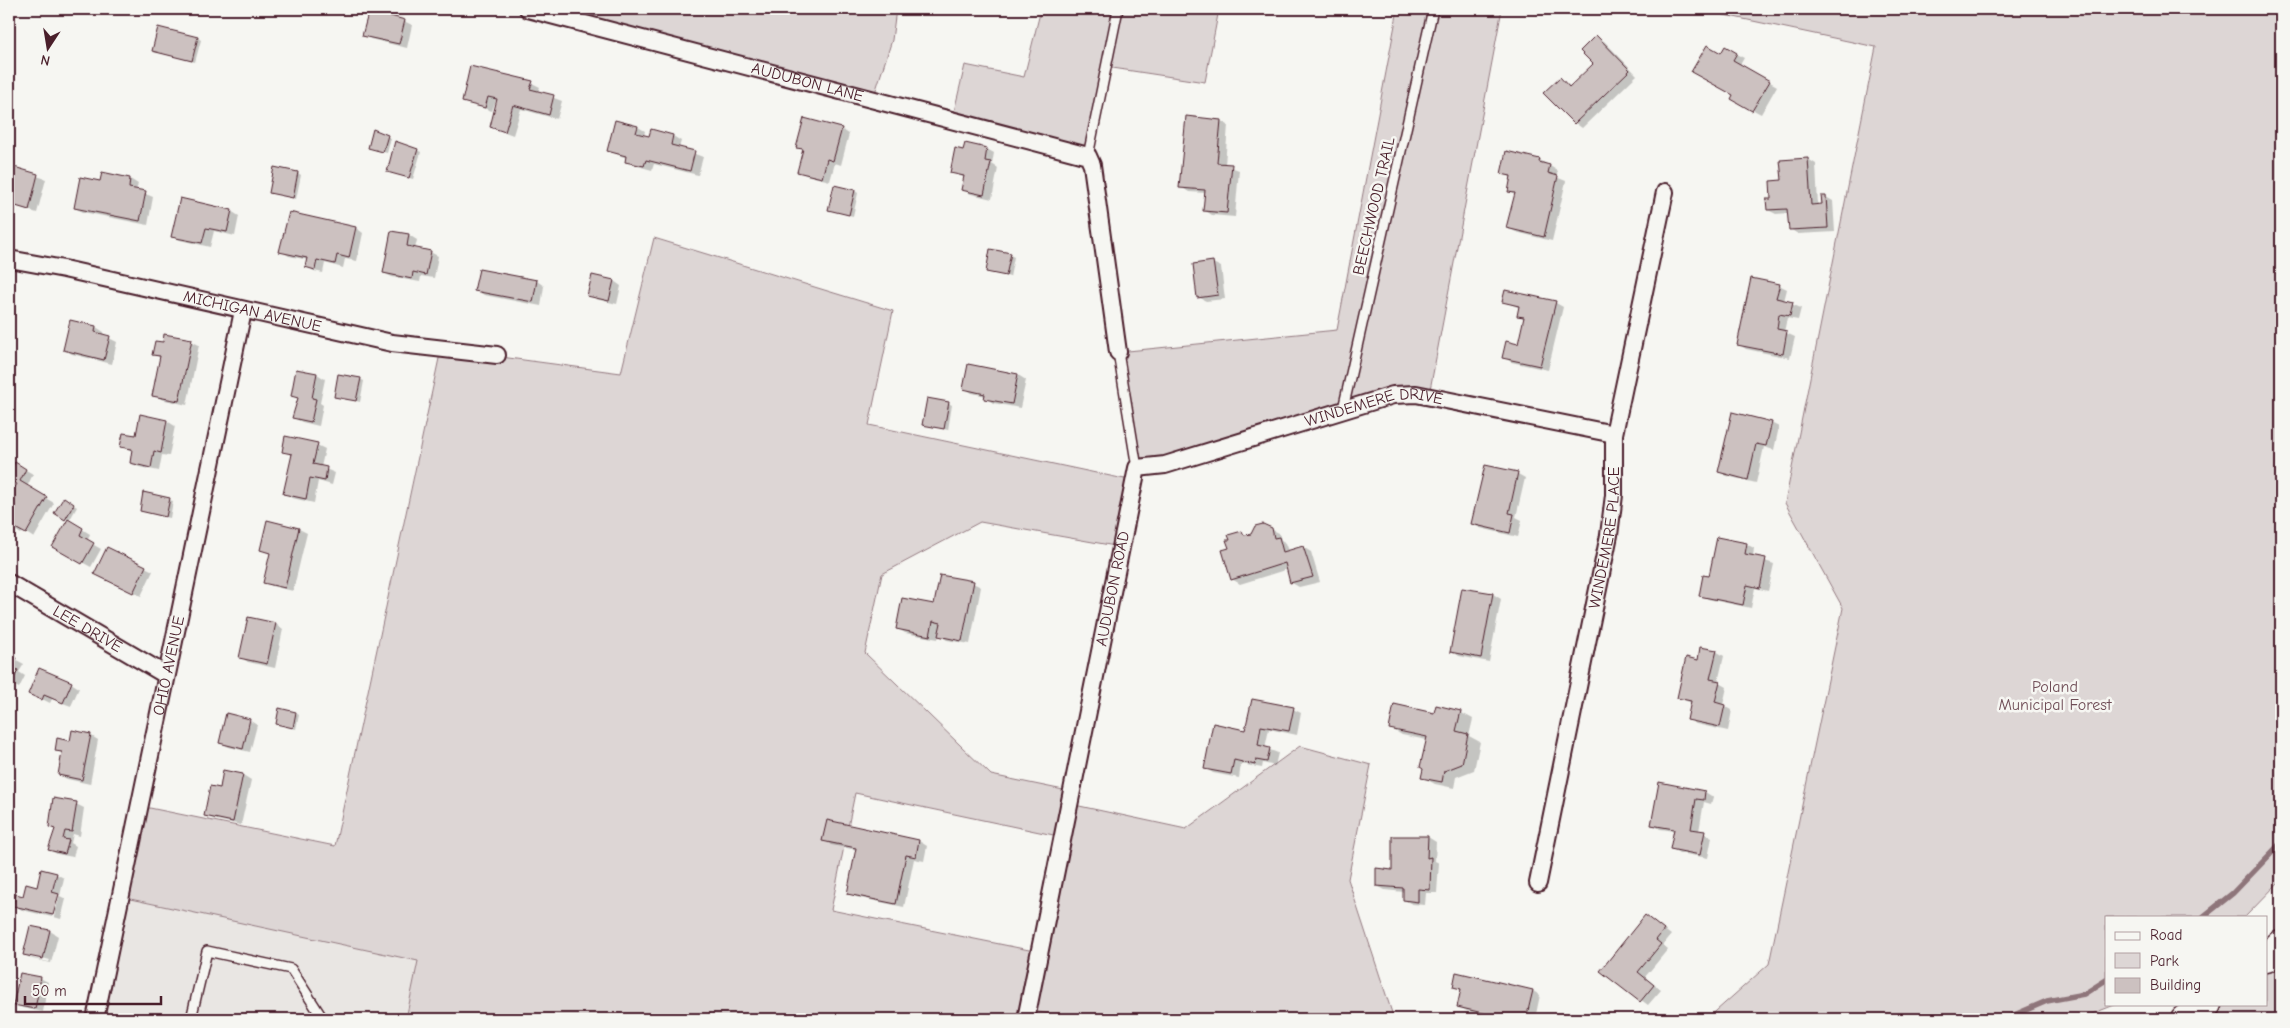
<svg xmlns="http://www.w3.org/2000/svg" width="2290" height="1028" font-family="'Comic Neue',sans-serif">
<rect width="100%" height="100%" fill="#f6f6f2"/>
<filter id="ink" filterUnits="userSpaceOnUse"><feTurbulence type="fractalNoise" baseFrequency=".02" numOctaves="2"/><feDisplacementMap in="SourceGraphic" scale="10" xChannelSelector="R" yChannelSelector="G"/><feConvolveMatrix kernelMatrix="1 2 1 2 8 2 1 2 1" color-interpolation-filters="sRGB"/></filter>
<g filter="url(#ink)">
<path fill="#e9e6e3" d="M121,897L419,961L406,1019H95Z"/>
<path fill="#ddd6d5" stroke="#947a80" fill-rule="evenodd" d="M528,9H896L892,40L873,99Z
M1041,9H1219L1205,82L1106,67L1088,156L952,120L965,65L1024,77Z
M1398,9H1502L1429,395L1416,394L1137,468L1118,352L1337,330Z
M1696,9H2281V880L2245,917H2106V1004H2117L2079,1019H1707L1769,964L1843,608L1785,503L1876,47Z
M654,238L893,311L869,425L1134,481L1121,547L980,522L882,574L865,653L991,775L1073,792L1070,804L1186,829L1300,746L1371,765L1348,879L1394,1019H1076L1028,1010L1026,1019H406L418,961L121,897L140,806L335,846L441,349L621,373ZM855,793L1063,837L1039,952L831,910Z
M2281,961V1019H2207L2228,1004H2266V974Z"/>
<path fill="#0003" fill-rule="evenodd" d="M404,21L412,25L407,48L371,39L364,35Z
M1596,37L1604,41L1637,75L1582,128L1575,123L1560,79L1571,87L1595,64Z
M198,38L201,40L195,62L156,52Z
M1736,54L1744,58L1740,65L1777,86L1761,114L1733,99L1735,95L1721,55Z
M532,83L540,87L538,92L562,101L557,119L521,109L513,135L491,127L498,101L496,100L492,111L463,101Z
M1221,121L1228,125L1225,165L1239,170L1235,217L1212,215L1204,210L1206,193L1189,192L1181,187Z
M638,127L645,131L644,136L650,138L652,131L673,136L681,141L679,148L703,157L698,175L654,164L652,170L634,165L626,161L627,158L608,151Z
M841,129L849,134L841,165L835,163L830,181L806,175L799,171L804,151L797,147Z
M374,131L391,138L387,153L372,149Z
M987,149L994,153L992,164L998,168L992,199L971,194L963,190L965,178L951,172L964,151Z
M417,150L421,152L413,179L392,173Z
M1808,159L1816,164L1818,206L1823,205L1826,197L1833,201L1835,232L1798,234L1790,229L1789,213L1776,214L1768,210L1783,182Z
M1540,160L1558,171L1556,177L1566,181L1552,241L1516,232L1508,228L1515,195L1509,191L1512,178L1502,173Z
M15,169L46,179L37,213L9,204V193Z
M298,173L301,175L296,199L270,192Z
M103,174L130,179L138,184L136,190L153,197L148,225L83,212L75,208L101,183Z
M855,191L858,193L853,216L833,211Z
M231,211L239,216L235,236L214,231L210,247L180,240L172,236Z
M356,228L363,233L357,261L345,259L343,268L325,263L323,273L314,271L306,266L308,260L289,256L281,251Z
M392,232L409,235L417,240L415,249L430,252L438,256L434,278L421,276L420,282L392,277L384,273Z
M1010,255L1014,257L1010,277L988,271Z
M1213,263L1221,267L1225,299L1206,301L1198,297Z
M537,281L544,286L541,306L484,295L476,290Z
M614,281L621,286L617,304L596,299L589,295Z
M1779,285L1787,289L1784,301L1801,308L1798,320L1787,318L1784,332L1795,337L1790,358L1746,349L1738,344Z
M1505,291L1556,303L1563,307L1548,370L1511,362L1504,357L1519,346L1525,319L1518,315L1520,308L1503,301Z
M71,321L96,327L104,332L103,335L117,342L112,364L72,354L64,349Z
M191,341L199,345L187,405L161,399L154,395L161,358L153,354L164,344Z
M969,365L1018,375L1026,380L1020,408L993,403L986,398V396L972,393L964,388Z
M297,370L317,374L325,379L320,403L323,405L319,426L302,422L294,418L299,399L292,395Z
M360,379L364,381L360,402L336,396Z
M948,403L952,405L948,430L924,424Z
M141,416L167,421L175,426L169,456L162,455L159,471L139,467L131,463L133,451L122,446L137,437Z
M1771,423L1779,427L1774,450L1764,447L1756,483L1727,476L1719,472Z
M317,445L325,449L321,467L335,473L332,485L318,481L314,503L292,498L284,493L293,456L283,451Z
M15,464L33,474L27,487L54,503L34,538L23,531L21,534L9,526V500L18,484L9,478V476Z
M1486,466L1518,474L1525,478L1516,517L1522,520L1518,537L1480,528L1472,524Z
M144,493L173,501L170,518L145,512Z
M64,499L77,507L69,521L90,534L87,541L101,549L91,567L54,547L69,520L56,513Z
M299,529L307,533L293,591L272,586L265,582L271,554L261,550Z
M1271,529L1279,533L1281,540L1286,543L1289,551L1303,547L1311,552L1320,582L1299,587L1292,583L1288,569L1240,584L1232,579V541L1242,533L1247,536Z
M1746,544L1754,548L1753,557L1774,564L1768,591L1755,588L1751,608L1708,599L1700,595L1710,577Z
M145,567L153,571L141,596L103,578Z
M973,583L981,587L970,644L947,640L939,635L938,639L905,633L897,628Z
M1463,589L1493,594L1501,599L1489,662L1459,656L1452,651Z
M276,624L283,629L275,668L248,662L240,657Z
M1716,651L1724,656L1718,682L1727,687L1723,705L1732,710L1728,731L1696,724L1688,719L1692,703L1679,698L1699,661Z
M9,656L24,664L19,672L25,676L19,688L9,683Z
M71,683L79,688L71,706L52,699L50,703L30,693Z
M1293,709L1301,713L1297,735L1269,729L1265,748L1278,753L1275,766L1263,763L1262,768L1241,764L1239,778L1213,773L1205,768L1246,731Z
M1460,712L1473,719L1469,736L1480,742L1474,770L1456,777L1454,788L1435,784L1422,777L1427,740L1402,735L1390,728L1435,714Z
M296,713L299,715L296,729L277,724Z
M249,720L257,725L250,752L229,747L221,743Z
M90,735L98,740L90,784L67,779L59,775L63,754L56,750Z
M224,772L243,775L251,780L241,825L213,819L205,815L221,789Z
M1660,783L1705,792L1713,797L1711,804L1704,802L1699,831L1712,837L1708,858L1679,853L1671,848L1675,831L1660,829L1652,824Z
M76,804L84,808L80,836L73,834L71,843L76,846L73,857L57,854L50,850Z
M827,822L919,841L927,846L924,861L914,859L904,907L856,897L848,893L857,850L831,845L824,840Z
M1393,837H1428L1436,842L1435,861L1439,863L1437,893H1426L1425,905L1412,904L1404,900V892L1385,890L1377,886L1394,871Z
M56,874L64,878L60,896L66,899L61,919L54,917L60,894H57L52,917L22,910L14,905Z
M1646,916L1671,935L1663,945L1668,949L1645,977L1661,990L1648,1005L1602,971Z
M31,927L50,931L58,936L51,963L32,959L24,954ZM31,955L50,960L49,962L31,958Z
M40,978L48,982L43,1012L23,1008L15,1004Z
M1454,986L1533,991L1540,995L1535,1019H1502L1467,1011L1459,1007L1462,991Z"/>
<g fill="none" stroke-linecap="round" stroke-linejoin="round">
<path stroke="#8e747a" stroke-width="5.5" d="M2277,9L2281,15
M2203,917L2233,893L2281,843
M2005,1019L2047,1001L2084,994L2106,980"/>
</g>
<path fill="#ccc1c0" stroke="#4a1f2b" d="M369,10L405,20L399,44L362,36Z
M158,27L198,37L192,61L152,51Z
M1596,35L1630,70L1574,124L1543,93L1560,77L1569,87L1593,64L1580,51Z
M1707,45L1721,53L1725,46L1737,53L1733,60L1770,81L1752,111L1731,99L1733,95L1691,72Z
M470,66L533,81L530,89L554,95L549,115L513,105L505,132L490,127L497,99L488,97L485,108L462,102Z
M1186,116L1221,120L1217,163L1232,164L1227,213L1203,211L1205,190L1179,188Z
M804,118L842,128L833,161L827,159L822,178L797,172L803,149L796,148Z
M615,120L638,126L636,133L649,136L651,129L673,135L671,145L695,151L690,171L646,160L644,166L625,162L626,156L607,151Z
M373,129L388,135L383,152L368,148Z
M395,141L418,149L409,178L387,172Z
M965,143L987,148L985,161L991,162L984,195L961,190L964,176L950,173L955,148L963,150Z
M1506,151L1540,159L1539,162L1550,165L1548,173L1558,176L1544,237L1506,228L1515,193L1508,192L1511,176L1501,174Z
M1808,158L1811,205L1822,204L1821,196H1826L1828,228L1789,230L1787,209L1767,210L1766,199H1771L1770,181L1782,180L1780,160Z
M14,167L38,174L29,210L9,204V188Z
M274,167L298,172L293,198L269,193Z
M102,172L130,178L129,188L146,191L140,221L74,208L80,177L100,181Z
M834,185L855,190L849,215L828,210Z
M180,198L232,210L227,232L206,228L202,243L171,237Z
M289,212L356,227L349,258L337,255L335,264L317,260L315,270L305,267L307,258L279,252Z
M391,231L409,234L407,246L431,251L426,275L413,272L412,279L383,273Z
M990,249L1011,253L1006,276L986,272Z
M1213,261L1218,295L1197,298L1193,264Z
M479,269L537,280L533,302L474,291Z
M592,275L614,280L609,301L587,296Z
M1751,278L1780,284L1776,298L1793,302L1790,316L1779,314L1777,329L1787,331L1783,354L1737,345Z
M1505,290L1556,301L1540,366L1502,358L1506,341L1518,344L1524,317L1517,316L1519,306L1502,302Z
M70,320L96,326L95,332L110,336L104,360L63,350Z
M164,334L192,339L179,401L152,396L160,356L152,355L155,341L163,342Z
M968,364L1018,374L1012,404L984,399L985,394L963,389Z
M296,369L317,373L312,398L316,399L311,422L292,418L298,398L291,396Z
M338,374L361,378L356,401L334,397Z
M927,398L949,402L944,429L922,425Z
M1732,412L1772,422L1766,446L1756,444L1748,480L1718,472Z
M140,414L167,420L161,453L154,451L151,468L130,463L132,449L120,447L123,433L136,435Z
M285,436L318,443L313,464L327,467L325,481L310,478L306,499L283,494L292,454L282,452Z
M15,462L26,469L20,481L47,497L26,534L15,528L13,531L9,528V498L17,484L9,480V473Z
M1485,465L1518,472L1509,513L1514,514L1510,533L1471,524Z
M143,492L170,498L166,517L140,511Z
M64,497L74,504L65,520L54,513Z
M68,519L83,528L80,535L94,543L82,564L52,547Z
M267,520L299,528L285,588L263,583L270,553L260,550Z
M1263,524L1272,528L1274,538L1279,537L1283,552L1303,546L1313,577L1290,583L1285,563L1231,580L1222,550L1229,548L1226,540H1230L1228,535L1242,531L1244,535L1251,534L1255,526Z
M1717,537L1747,543L1745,554L1766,558L1760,588L1747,585L1743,605L1699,596L1703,575L1709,576Z
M107,547L146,566L133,593L94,574Z
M940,575L974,581L962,641L938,636L941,623L933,621L930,636L896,629L902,598L934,604Z
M1462,588L1493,593L1481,658L1450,652Z
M248,617L276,623L267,664L239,658Z
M1700,647L1717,650L1710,679L1720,681L1715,702L1725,705L1720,727L1687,720L1691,701L1677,698L1686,657L1698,660Z
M9,654L17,658L12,667L18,670L11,685L9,684Z
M39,668L72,682L63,703L44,695L42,700L28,694Z
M1252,699L1294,707L1289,731L1261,726L1258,745L1270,748L1267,762L1256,760L1255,765L1234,760L1231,774L1204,769L1213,723L1245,730Z
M1394,704L1434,713L1436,705L1461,711L1456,731L1468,734L1462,764L1444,771L1442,782L1421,778L1423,769L1420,767L1427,737L1389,729Z
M279,708L296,712L293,728L276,724Z
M226,713L250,719L243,749L219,743Z
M72,730L91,734L82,780L58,775L62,752L55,751L57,738L70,741Z
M223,770L243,774L233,822L204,816L210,786L220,788Z
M1659,782L1705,791L1704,800L1696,799L1691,829L1705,831L1700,855L1670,849L1674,829L1651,825Z
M53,798L77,802L72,832L65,831L63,839L69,840L65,854L48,850L55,829L49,827Z
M827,820L919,840L916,857L906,855L896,904L847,894L856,848L822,841Z
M1392,836H1428L1427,858L1431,857L1430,890L1418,889V902L1403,900V888L1376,886V868L1392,870Z
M41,869L57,873L52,892L59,894L53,915L13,906L16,894L23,896L26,884L37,887Z
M1645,915L1664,930L1656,940L1661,944L1638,972L1654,985L1640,1002L1600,971Z
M30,926L50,930L43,959L23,955Z
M1456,972L1533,990L1526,1019H1509L1457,1007L1461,989L1453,987Z
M20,973L41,977L35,1009L13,1005Z"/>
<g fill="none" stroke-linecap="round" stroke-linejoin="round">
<defs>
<path id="lane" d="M1088,156L1118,9
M1118,352L1137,468
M1343,409L1433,9
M191,1019L207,951L291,969L323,1019"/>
<g id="street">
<path id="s1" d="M528,9L1088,156L1092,165L1118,352"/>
<path id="s2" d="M9,259L64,269L392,343L497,355"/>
<path id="s3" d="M9,583L166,675"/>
<path id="s4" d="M1538,883L1609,535L1614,495V434L1665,192"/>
<path id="s5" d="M95,1019L243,311"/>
<path id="s6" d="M1026,1019L1137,468L1165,465L1393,395L1416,394L1614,434"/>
</g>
<path id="highway" d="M2266,958L2281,944
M2185,1019L2207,1004"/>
</defs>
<use href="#lane" stroke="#4a1f2b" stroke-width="12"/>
<use href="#street" stroke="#4a1f2b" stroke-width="20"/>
<use href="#highway" stroke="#4a1f2b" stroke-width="31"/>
<use href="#lane" stroke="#f6f6f2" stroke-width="9"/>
<use href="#street" stroke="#f6f6f2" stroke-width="16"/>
<use href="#highway" stroke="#f6f6f2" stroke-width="28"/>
</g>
</g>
<g text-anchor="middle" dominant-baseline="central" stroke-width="5" stroke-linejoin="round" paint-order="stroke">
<g font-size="16" fill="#4a1f2b" stroke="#f6f6f2">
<text stroke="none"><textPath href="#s1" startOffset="289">AUDUBON LANE</textPath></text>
<text transform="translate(1374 206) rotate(-77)">BEECHWOOD TRAIL</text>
<text stroke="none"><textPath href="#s2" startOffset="249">MICHIGAN AVENUE</textPath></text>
<text stroke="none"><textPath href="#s6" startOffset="808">WINDEMERE DRIVE</textPath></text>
<text stroke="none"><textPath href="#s4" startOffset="352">WINDEMERE PLACE</textPath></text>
<text stroke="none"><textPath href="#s6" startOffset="439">AUDUBON ROAD</textPath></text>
<text stroke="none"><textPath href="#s3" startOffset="91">LEE DRIVE</textPath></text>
<text stroke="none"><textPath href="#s5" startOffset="361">OHIO AVENUE</textPath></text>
</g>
<g font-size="16" fill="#6f4d56" stroke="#f6f6f2">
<text x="2055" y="687">Poland<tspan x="2055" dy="18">Municipal Forest</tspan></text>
</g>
</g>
<rect width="2290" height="1028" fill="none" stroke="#f6f6f2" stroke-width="30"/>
<rect x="15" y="15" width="2260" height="998" fill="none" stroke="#4a1f2b" stroke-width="2" filter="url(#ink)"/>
<rect x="2105" y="916" width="162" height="90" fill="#f6f6f2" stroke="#b1a0a2"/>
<rect x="2115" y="932" width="25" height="8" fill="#f6f6f2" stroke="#b1a0a2"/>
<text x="2150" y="940" font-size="15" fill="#4a1f2b">Road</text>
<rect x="2115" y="953" width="25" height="15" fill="#ddd6d5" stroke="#b1a0a2"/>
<text x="2150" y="966" font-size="15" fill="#4a1f2b">Park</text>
<rect x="2115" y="978" width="25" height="15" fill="#ccc1c0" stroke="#b1a0a2"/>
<text x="2150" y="990" font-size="15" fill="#4a1f2b">Building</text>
<g transform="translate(48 48) rotate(192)" stroke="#f6f6f2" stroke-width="4" paint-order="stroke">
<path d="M0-4L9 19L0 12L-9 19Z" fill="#4a1f2b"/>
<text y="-8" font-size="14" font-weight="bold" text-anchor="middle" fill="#4a1f2b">N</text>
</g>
<path d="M25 996v8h136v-8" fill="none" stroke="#4a1f2b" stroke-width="2.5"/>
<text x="32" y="996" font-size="15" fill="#4a1f2b" stroke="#f6f6f2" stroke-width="4" paint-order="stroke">50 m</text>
</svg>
